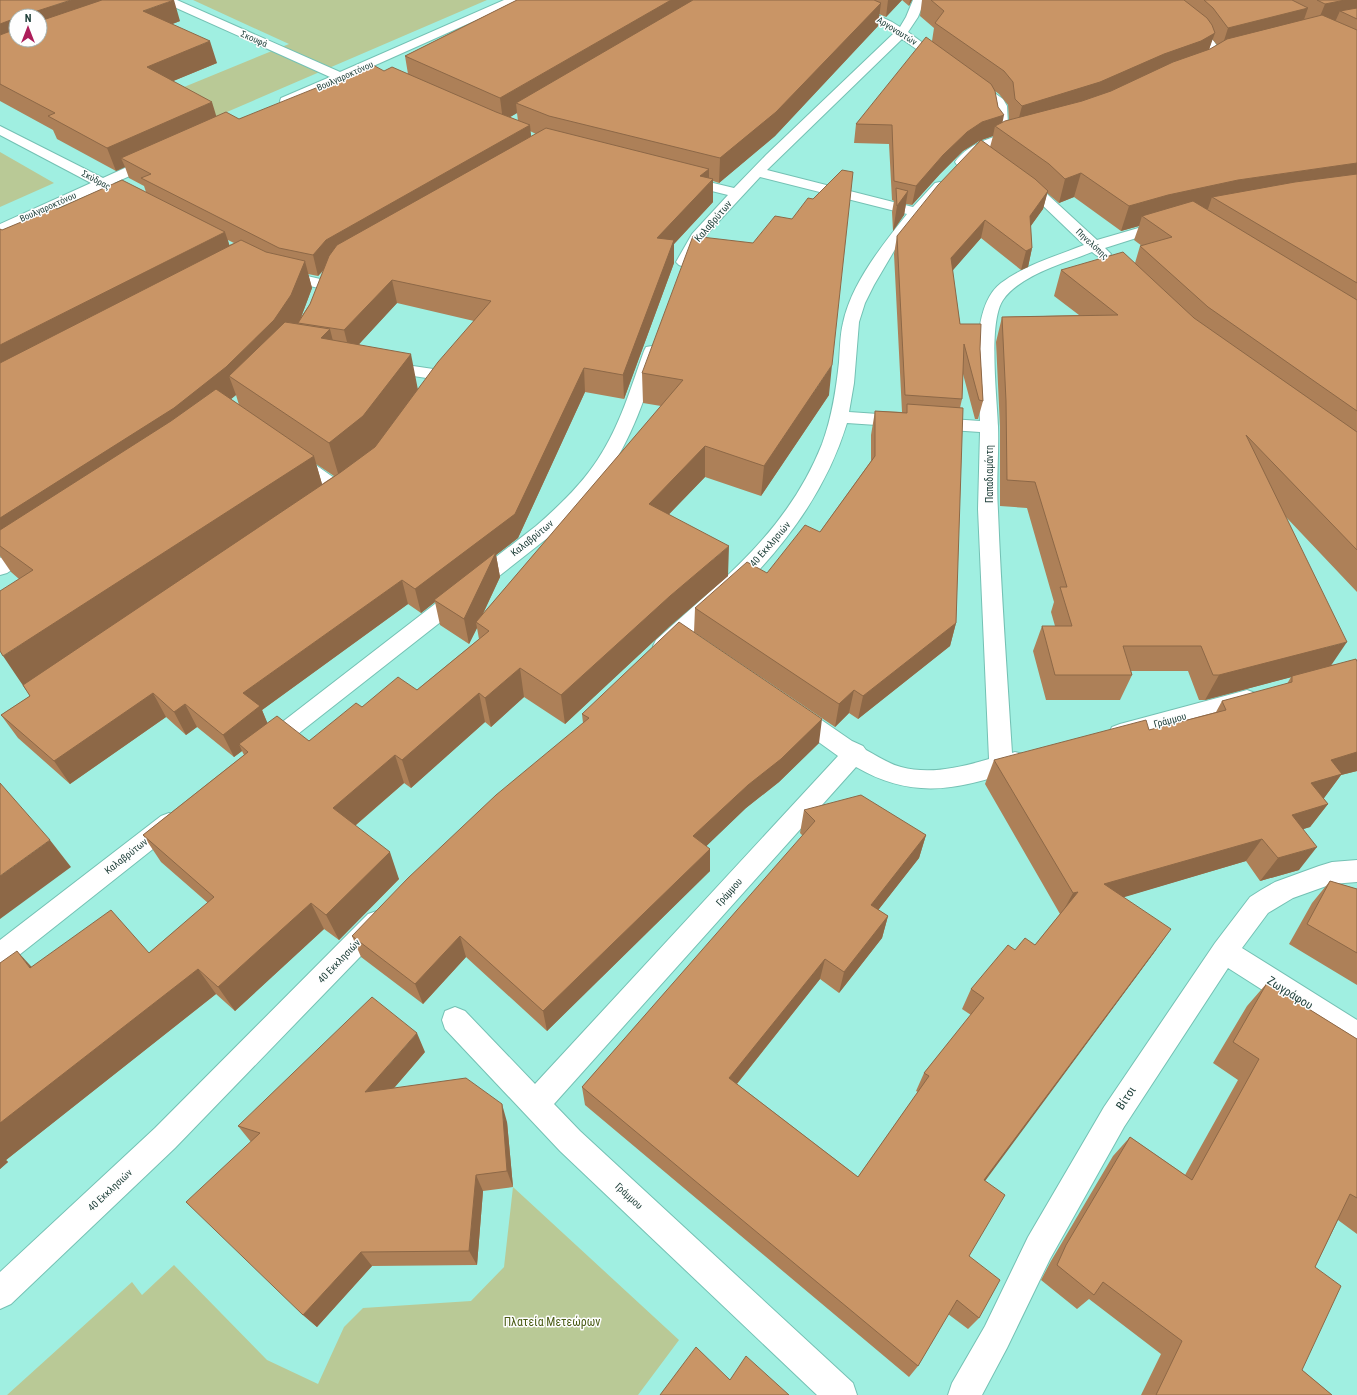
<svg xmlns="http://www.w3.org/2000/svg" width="1357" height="1395" font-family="'Roboto Condensed',sans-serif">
<rect width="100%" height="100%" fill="#a0efe1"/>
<path fill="#b9c996" d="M193,0H487L213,118L167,94L289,44Z
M0,152L54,183L0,207Z
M513,1187L679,1340L638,1395H7L132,1282L142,1295L174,1265L267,1360L318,1384L344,1327L363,1308L471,1301L504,1267Z"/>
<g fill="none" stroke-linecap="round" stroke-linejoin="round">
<defs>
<path id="minor" d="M161,0H177L340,72L504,0H519L517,2L286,105L281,104L280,101L281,98L330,77L163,2Z
M830,0H845L892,22L900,27L906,17L913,0H925L918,17L908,32L949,62L947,65H939L902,39L767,170L913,207L935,183L940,182L945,183L947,186L894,251L874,285L865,303L859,322L854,383L849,412L980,421C979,384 968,308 1001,283C1025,265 1056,256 1084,245L1037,200L1017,184L1015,181L1017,178L1022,177L1027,178L1047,194L1097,240L1166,220L1171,221L1173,224L1171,227L1105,248L1111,254L1108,257C1101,259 1098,257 1092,252C1065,263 1020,275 1003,300C988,322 997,398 998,426C999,454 996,483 998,511C1001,591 1007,672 1012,753L1015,752L1023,754L1026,761L1023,768C962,788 916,802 856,767L554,1104L580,1131L853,1383L857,1395H817L560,1151L445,1029L442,1020L445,1011L455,1007L465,1011L535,1084L838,756L788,720L785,714L788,708L796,705L804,708L852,741L863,746L866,750C877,756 889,764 901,767C930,775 962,767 989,759L978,509L980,432L847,423C826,492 784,547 733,597C713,615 691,633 672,652L664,654L656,652L653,646L656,640C723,579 787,532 822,444C832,417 836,390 839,362C840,349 840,335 843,323C851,284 883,244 907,214L760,177L708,233L700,245L689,265L684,267L679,265L676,262L692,234L728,195L679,183L677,180L679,177L684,176L734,188L766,155L894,33L884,26L832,2Z
M1154,0H1167L1187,16L1214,41L1220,51L1221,57L1219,60H1211L1208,51L1198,38Z
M975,81L979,82L1003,99L1007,106L1008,124L1016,131H1025L1027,134L1025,137C1010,141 994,145 981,153C972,159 968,168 957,165L955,162C966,146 986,139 1004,134L994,122L993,104L969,85L971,82Z
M0,126L103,178L149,157L154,156L159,157L161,160L159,163L114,183L119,188L117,191L112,192L102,189L0,233V224L91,183L0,135Z
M281,270L329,281L331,284L329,287L323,289L275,278L273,275L275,272Z
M652,346L658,347L660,351C646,395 632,439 605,477C589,499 569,518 550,536L275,752L267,755L259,752L256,746L259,740L536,526C559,506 582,484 598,459C620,426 631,387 644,351L646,347Z
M386,362L440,370L446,371L449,375L446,379L440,380L380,371L378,367L380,363Z
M296,454L303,456L347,487L349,491L347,495L340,497L333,495L289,464L287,460L289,456Z
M31,541L38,543L41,548L38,553L7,573L0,575V558L24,543Z
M1247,690L1255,693L1258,699L1255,705L1120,742L1112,739L1109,733L1112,727L1120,724Z
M169,813L177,816L181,823L177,830L9,963L0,967V940L161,816Z
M1357,860V882L1332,884L1293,898L1268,913L1242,948L1357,1020V1048L1347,1044L1228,968L1124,1127L1050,1259L1007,1348L982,1395H948L952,1383L985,1326L1028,1237L1104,1107L1215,943L1250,897L1261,890L1275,882L1319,866L1332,862Z
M377,911L386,914L390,922L386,930L175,1148L11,1304L0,1309V1272L155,1128L368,914Z"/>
</defs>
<use href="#minor" stroke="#74c1b4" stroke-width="2"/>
<use href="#minor" fill="#fff" fill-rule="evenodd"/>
</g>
<path fill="#ad8058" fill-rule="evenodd" d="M0,0L180,21L172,24L217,63L173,81L216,116L239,119L384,71L408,74L405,56L517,0H912L909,6L902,0L886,17L879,14L878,26L775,136L719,183L713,181V202L674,244V263L624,399L585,392L518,538L496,555L500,577L483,614L661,406L643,403L642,373L829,395L761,496L705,477L669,514L728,576L670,626L565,724L524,697L491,727L485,722L411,788L404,783L355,826L399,879L339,940L324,929L235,1011L216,994L6,1160L8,1162L0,1169V963L32,967L149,953L208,903L161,862L143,835L244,755L242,751L234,757L197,727L186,735L166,717L70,784L18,738L1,715L30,696L23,684L19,579L11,572L0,556V229L2,230L57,209L146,192L144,186L129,178L125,167L116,171L57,139L53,130L0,101ZM16,16H40L16,40ZM517,113L518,121L510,117ZM530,131L536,134L531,137ZM228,240L234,243L229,245ZM324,270L310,304L301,317L312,288L308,274L318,276ZM397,303L474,321L418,389L359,344ZM236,395L239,405L231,399ZM316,464L334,476L322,484ZM435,602L440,625L469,644L477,628L479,639L417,690L362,707L309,741L267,723L262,710L408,604L421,613Z
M922,0H1357V592L1285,516L1331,665L1357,662V771L1341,775L1324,798H1323L1328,804L1310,827L1303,829L1299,870L1260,881L1246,861L1123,897L1156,950L985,1180L969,1256L979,1318L968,1329L948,1314L918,1366L909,1377L585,1105L582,1087L803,836L800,833L804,810L926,835L919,858L878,910L888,916L882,938L839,993L820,979L737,1084L858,1177L918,1092L916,1091L924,1073L971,1015L962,1009L971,989L1015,950L1035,945L1060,914L985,784L994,760L1149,730L1216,712L1222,701L1287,684L1291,677L1205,700H1199L1188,671H1131L1132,675L1120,700H1046L1033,651L1042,626H1055L1051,612L1054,602L1027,508L1000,506V427L996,342L1002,317L1079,315L1054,296L1061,270L1135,263L1140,246H1142L1134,240L1139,226L1121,231L1074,197L1059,203L1047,193L1043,209L1030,227L1032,248L1028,267L1021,270L981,238L952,271L960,324L980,349L983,401L978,419H975L963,374L962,399L960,408L956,623L950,646L858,719L849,713L835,727L694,632L695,608L767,573L820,532L871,461V435L875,411L902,412L894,254L897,236L981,140L963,151L940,174L912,205L906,204L904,215L893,231L892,212L894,201L892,200L889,144L854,143L856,124L932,41L934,28L920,16ZM1212,39L1217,45L1209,50ZM995,91L999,94L1008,105L1009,120L1002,123L998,107ZM993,136L990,147L981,140Z
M582,714L819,743L779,782L746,808L706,846L710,871L547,1031L466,957L423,1004L361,957L352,936L583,723Z
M1330,881L1357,889V985L1289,944L1312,903Z
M1267,983L1357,1039V1234L1338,1220L1315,1267L1302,1370L1332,1395H1141L1161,1354L1089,1299L1077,1309L1041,1280L1051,1261L1113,1156L1130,1137L1185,1175L1238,1080L1213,1063L1247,1006Z
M425,1052L394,1088L507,1122L513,1187L483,1191L477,1265L372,1266L317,1327L303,1315L251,1142L238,1126Z"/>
<path fill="#8d6847" d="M71,0H135L40,34V16H30L31,13Z
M174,0L180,21L150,33L143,11Z
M671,0H709L516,103L517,113L503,121L500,98Z
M888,0H902L886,17Z
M910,0H912L909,6Z
M1345,0H1357V18L1340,11L1335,22L1316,26L1325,4Z
M881,3L878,26L775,136L719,183L720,158Z
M1308,8L1300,31L1221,50L1228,28Z
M16,18V40L0,48V24Z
M1215,33L1207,55L1016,129L1022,106L1164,54Z
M210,41L217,63L154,89L147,67Z
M212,102L219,125L121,158L125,167L116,171L107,148Z
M1004,115L1001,130L995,126L993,136L979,141L963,151L940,174L912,205L916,186L943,155L967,132L982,122Z
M530,125L532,145L331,261L318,276L313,255L326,240Z
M1357,163V186L1212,197L1208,209L1160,220L1142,216L1139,226L1121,231L1129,206L1168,195L1238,180Z
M709,169V184L713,179V202L674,244V263L624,399L623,375L657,238L700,176Z
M1081,173L1074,197L1059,203L1065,179Z
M908,191L904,215L893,231L897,206Z
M1048,191L1043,209L1025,234L1030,216Z
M985,220L981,238L947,277L951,258Z
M225,232L234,259L0,380V345Z
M1032,248L1028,267L1021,270L1026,251Z
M305,261L312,288L299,323H298V324L229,376L236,395L185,436L0,546V518Z
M392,280L397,303L350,354L344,330Z
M330,329L339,365L321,338Z
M411,354L418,390L373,453L340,480L329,443Z
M832,365L829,395L761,496L764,466Z
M584,368L585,392L518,538L496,555L500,577L478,624L476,622L477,628L469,644L464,619L434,600L435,602L421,613L415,589Z
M705,446V477L650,534L649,504Z
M314,456L324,491L26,690L3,656Z
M729,546L728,576L670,626L565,724L561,695L670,596Z
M402,580L408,604L262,710L270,729L239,744L242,751L234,757L223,735L243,693Z
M956,623L950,646L858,719L863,696Z
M1347,642L1330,667L1205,700L1219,675Z
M520,668L524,697L491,727L485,698Z
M854,690L849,713L835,727L839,704Z
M153,693L166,717L70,784L54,761Z
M479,693L485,722L411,788L402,760Z
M185,704L197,727L186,735L174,712Z
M822,719L819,743L779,782L746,808L693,859V836L748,785Z
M1357,752V771L1341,775L1324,798L1293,806L1311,783L1331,760Z
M395,755L404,783L344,835L333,808Z
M1328,804L1310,827L1275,838L1292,815Z
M926,835L919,858L865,927L871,905Z
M1262,839L1246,861L1091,907L1104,884Z
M50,840L71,867L0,919V876Z
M1317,847L1299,870L1260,881L1278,858Z
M710,849V871L547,1031L543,1011Z
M390,852L399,879L339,940L326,915Z
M1078,892L1061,915L1073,893Z
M311,903L324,929L235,1011L218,987Z
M888,916L882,938L839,993L844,972Z
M1171,929L1156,950L974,1196L984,1180Z
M460,936L466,957L423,1004L415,984Z
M17,951L40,976L30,968Z
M825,959L820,979L727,1096L729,1078Z
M198,969L216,994L6,1160L8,1162L0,1169V1123Z
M417,1033L425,1052L375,1110L365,1092Z
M502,1104L507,1122L513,1187L507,1171Z
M476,1175L483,1191L477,1265L469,1251Z
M361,1252L372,1266L317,1327L303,1315Z"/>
<path fill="#c99566" stroke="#8d6847" d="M0,0H71L31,13L30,16H16V18L0,24Z
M102,0H174L143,11L210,41L147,67L212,102L107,148L48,116L55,113L0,84V35L16,29V40H40V21Z
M517,0H671L500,98L405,56Z
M693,0H874L881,3L776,112L720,158L549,116L516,103Z
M931,0H1184L1207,18L1212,25L1215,33L1201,41L1164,54L1100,82L1022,106L1015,99L1013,82L1004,71L935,23L944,11Z
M1204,0H1292L1308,8L1228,28L1213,8Z
M1317,0H1345L1325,4Z
M1357,8V19L1340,11Z
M1322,15L1357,30V163L1238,180L1168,195L1129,206L1081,173L1065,179L1049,164L995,126L1005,121L1082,101L1111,91L1173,62L1210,49L1227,39Z
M926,37L991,84L995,91L998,107L1004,115L982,122L967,132L943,155L916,186L894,181L892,125L856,124Z
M373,65L384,71L392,67L496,112L530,125L326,240L313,255L279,248L141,178L151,174L121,158L226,112L239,119Z
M546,128L709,169L700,176L713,179L657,238L674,240L623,375L584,368L515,514L415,589L402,580L243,693L260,706L223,735L185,704L174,712L153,693L54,761L1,715L30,696L23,685L341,472L375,447L438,362L491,301L392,280L344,330L298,323L310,304L329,256L337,245Z
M981,140L1035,179L1048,191L1030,216L1032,248L1026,251L985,220L951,258L960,324H981L980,349L983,401L979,400L964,344L962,399L905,395L897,236L938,185Z
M842,170L853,172L832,365L764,466L705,446L649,504L729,546L670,596L561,695L520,668L485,698L479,693L402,760L395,755L333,808L390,852L326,915L311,903L218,987L198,969L0,1123V963L17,951L30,968L111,910L149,953L214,897L143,835L248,752L239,744L277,716L309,741L356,703L362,707L398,677L417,690L489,631L476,622L683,380L642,373L693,236L753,243L775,216L792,219L808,198L813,199Z
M1357,174V283L1212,197L1295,182Z
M122,180L225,232L0,345V229L2,230L55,208L57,209Z
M896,188L908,191L897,206Z
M1193,201L1357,300V411L1208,307L1140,246L1172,237L1142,216Z
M241,240L266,252L305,261L291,295L274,320L226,367L174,408L0,518V363Z
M1123,252L1194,318L1357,432V550L1246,435L1347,642L1219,675H1213L1201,646H1123L1132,675H1055L1042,626H1072L1060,587H1067L1035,482L1007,480L1006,401L1002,317L1118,315L1061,270Z
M285,322L330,329L321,338L411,354L363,416L329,443L229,376Z
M216,389L314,456L3,656L0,651V591L33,570L0,546V530L171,421Z
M907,404L963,408L956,623L863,696L854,690L839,704L695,608L747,562L767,573L805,525L820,532L875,456V411L907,413Z
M496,552L464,619L434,600Z
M679,622L822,719L781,759L748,785L693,836L710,849L543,1011L460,936L415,984L352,936L408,878L496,795L589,718L582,714Z
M1356,659L1357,662V752L1331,760L1342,774L1311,783L1328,804L1292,815L1317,847L1278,858L1262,839L1104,884L1171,929L984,1180L1005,1195L969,1256L1000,1280L979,1318L957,1300L918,1366L582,1087L815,821L804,810L861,795L926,835L871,905L888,916L844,972L825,959L729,1078L858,1177L929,1076L924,1073L984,998L971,989L1008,945L1015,950L1025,938L1035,945L1078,892L1073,893L994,760L1146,720L1149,730L1226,710L1222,701L1292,682V676Z
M0,783L50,840L0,876Z
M1330,881L1357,889V953L1307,924Z
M1267,983L1357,1039V1198L1350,1194L1315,1267L1341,1286L1302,1370L1332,1395H1156L1182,1341L1103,1282L1094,1295L1057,1265L1066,1245L1130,1137L1192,1180L1259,1059L1233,1042Z
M372,997L417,1033L365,1092L466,1078L502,1104L507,1171L476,1175L469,1251L361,1252L303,1315L186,1202L260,1133L238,1126Z
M696,1347L730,1380L746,1356L789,1395H660Z"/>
<g text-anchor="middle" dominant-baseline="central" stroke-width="3" stroke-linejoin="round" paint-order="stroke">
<g font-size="9" fill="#1d3e38" stroke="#fefefe">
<text transform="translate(897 31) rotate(32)">Αργοναυτών</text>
<text transform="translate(254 39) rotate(24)">Σκουφά</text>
<text transform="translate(345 76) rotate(-24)">Βουλγαροκτόνου</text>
<text transform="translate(96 180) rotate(28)">Σκύδρας</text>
<text transform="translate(48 207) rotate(-24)">Βουλγαροκτόνου</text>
<text transform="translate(1092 244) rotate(43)">Πηνελόπης</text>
</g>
<g font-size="10" fill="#1d3e38" stroke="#fefefe">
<text transform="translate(713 221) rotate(-49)">Καλαβρύτων</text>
<text transform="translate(989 474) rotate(-90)">Παπαδιαμάντη</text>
<text transform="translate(532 538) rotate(-39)">Καλαβρύτων</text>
<text transform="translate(770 544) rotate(-49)">40 Εκκλησιών</text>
<text transform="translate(1170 720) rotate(-15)">Γράμμου</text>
<text transform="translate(126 856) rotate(-38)">Καλαβρύτων</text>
<text transform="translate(729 892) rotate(-48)">Γράμμου</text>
<text transform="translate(339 961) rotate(-46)">40 Εκκλησιών</text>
<text transform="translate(110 1190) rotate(-43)">40 Εκκλησιών</text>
<text transform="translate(629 1196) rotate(43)">Γράμμου</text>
</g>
<g font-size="12" fill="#1d3e38" stroke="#fefefe">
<text transform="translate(1290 993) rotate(32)">Ζωγράφου</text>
<text transform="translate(1126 1098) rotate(-56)">Βίτσι</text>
</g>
<g font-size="12" fill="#4b5c16" stroke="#fefefe">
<text x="552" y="1322">Πλατεία Μετεώρων</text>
</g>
</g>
<g transform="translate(28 28)"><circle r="19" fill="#fefefe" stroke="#a4b1af"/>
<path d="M0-3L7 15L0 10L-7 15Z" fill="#ac1d59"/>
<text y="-6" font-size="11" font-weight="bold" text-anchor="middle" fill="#1d3e38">N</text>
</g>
</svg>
